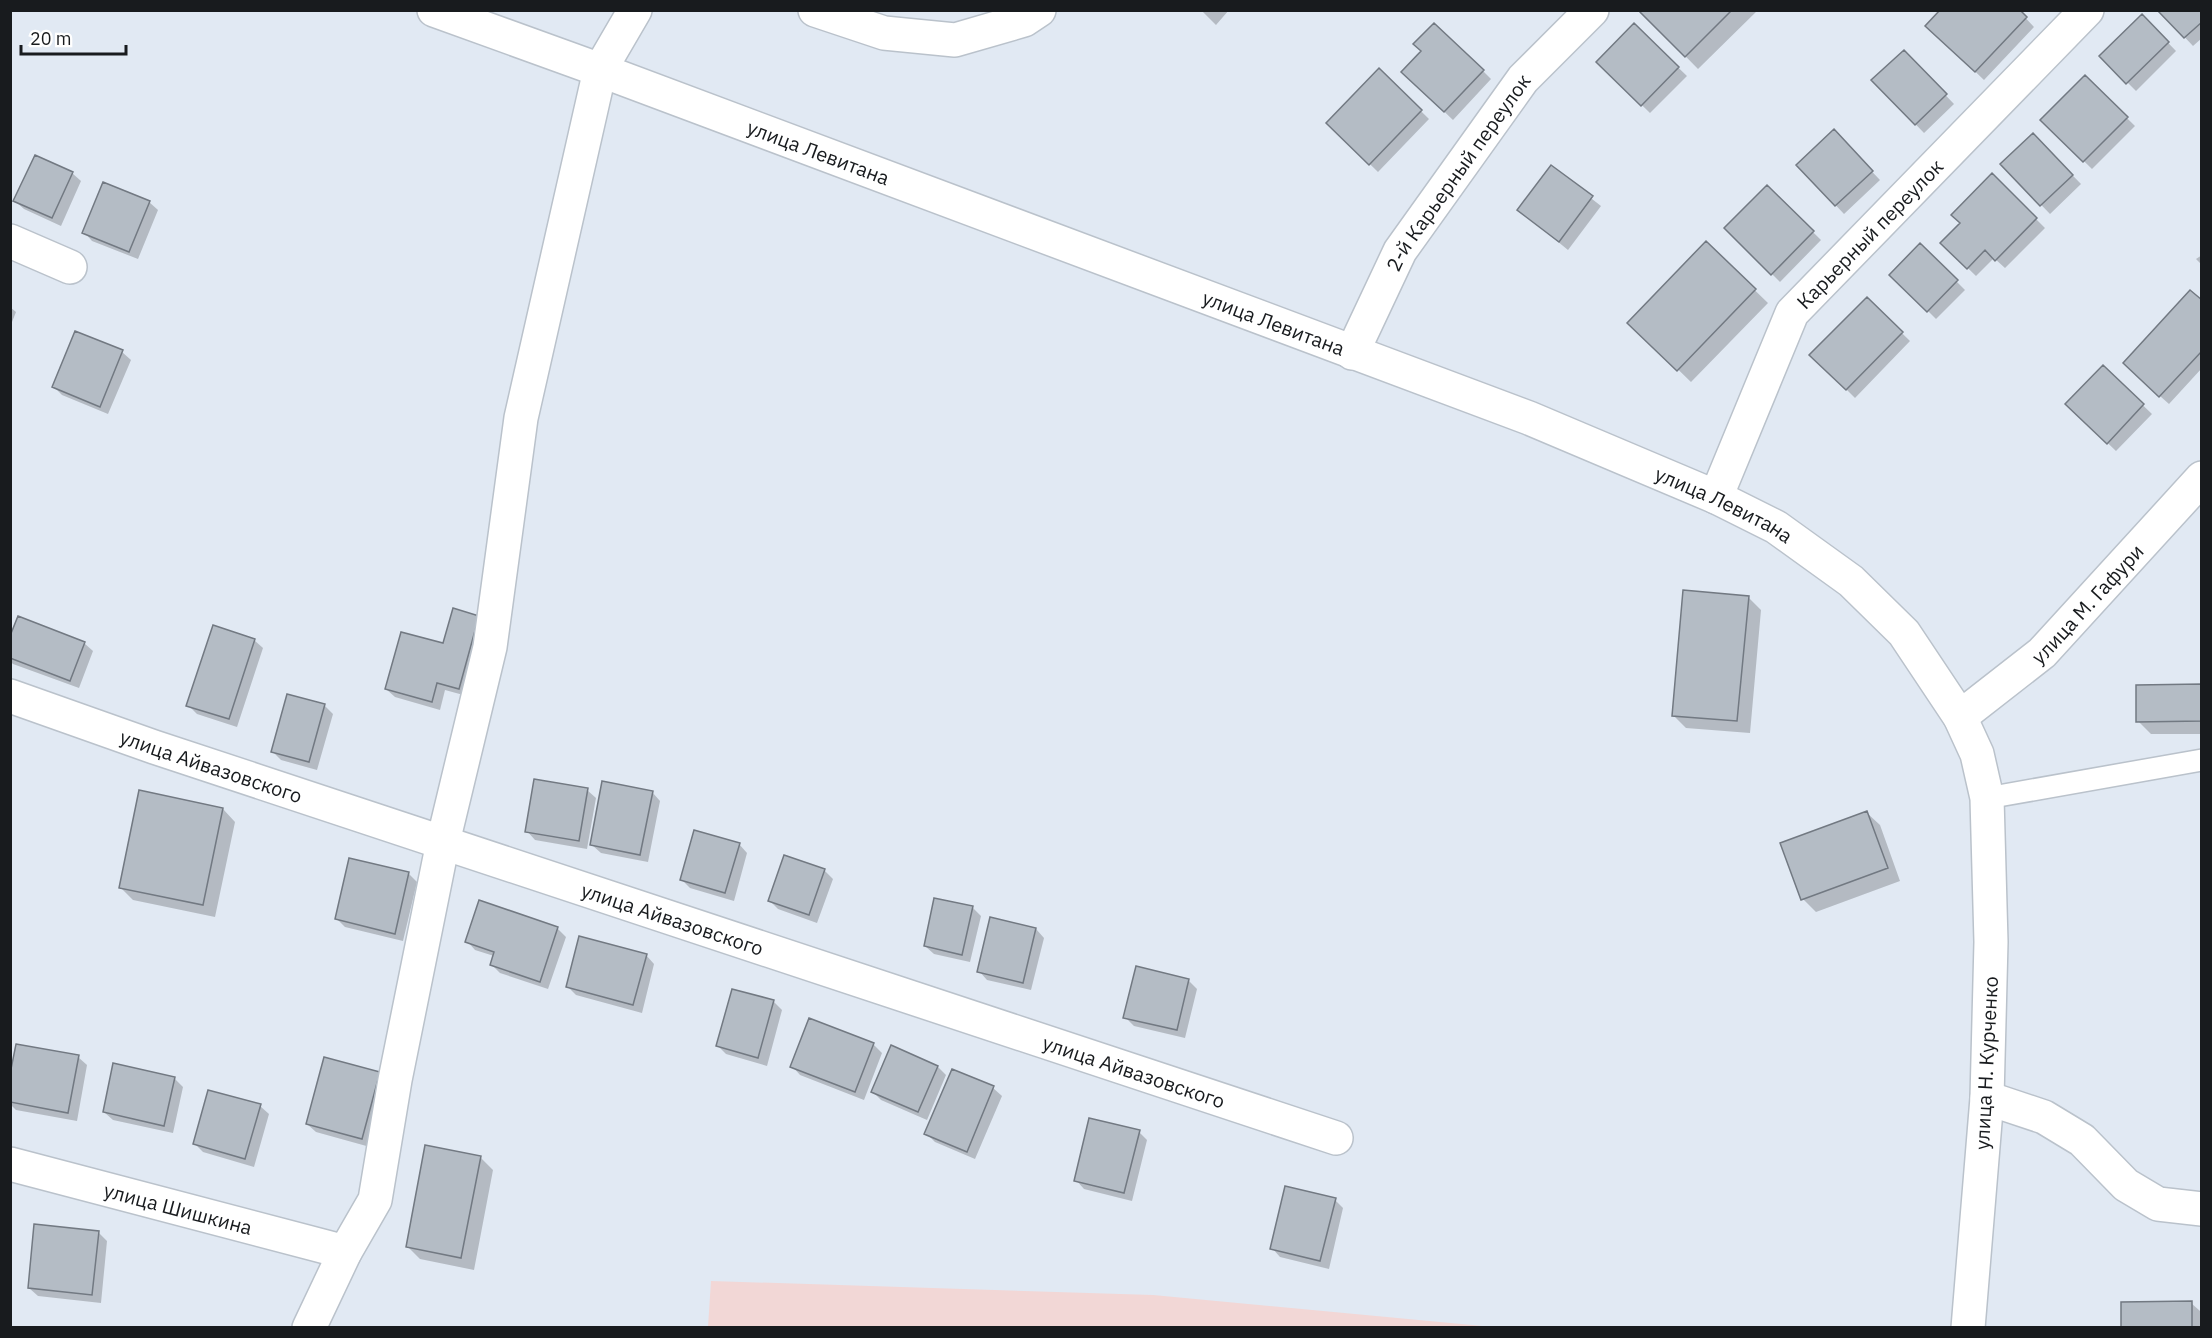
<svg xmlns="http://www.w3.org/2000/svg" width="2212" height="1338" font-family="'IBM Plex Sans',sans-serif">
<rect width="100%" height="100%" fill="#e1e9f3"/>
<path fill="#f2d7d6" d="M711,1281L1153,1295L1493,1327H708Z"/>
<path fill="#0003" d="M1201,10H1229L1216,25Z
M1643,10H1758L1698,69L1642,12Z
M2018,10L2034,27L1984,80L1936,34Z
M2159,10H2202V38L2193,46Z
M2142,16L2176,51L2136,91L2101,56Z
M1634,25L1687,76L1650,113L1598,62Z
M1904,52L1954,104L1924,133L1873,80Z
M1379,70L1429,119L1378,172L1328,123Z
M1483,71L1491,79L1453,120L1403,72Z
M2085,77L2135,126L2092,169L2042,120Z
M1834,132L1880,180L1844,214L1798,165Z
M2033,135L2081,184L2050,214L2002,164Z
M1551,167L1601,206L1568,250L1519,210Z
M72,173L81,181L61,226L24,209L15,201Z
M1992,175L2045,228L2005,268L1994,258L1976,276L1942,243L1962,223Z
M1767,187L1821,240L1780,282L1726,228Z
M149,202L158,210L138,259L92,241L84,232Z
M1706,243L1768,303L1691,382L1630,323Z
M1920,245L1965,290L1936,319L1891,274Z
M2202,255V265L2196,259Z
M1867,299L1910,341L1855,398L1812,355Z
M2202,302V368L2169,404L2133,372Z
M10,307L16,312L10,327Z
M76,333L122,352L131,360L108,414L62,395L54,387Z
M2103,367L2152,414L2116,451L2067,404Z
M1748,597L1761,610L1750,733L1686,728L1673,715Z
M479,617L467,696L445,690L440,710L395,697L386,689Z
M10,640L84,643L93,651L79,688L13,664L10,661Z
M254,640L263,648L237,727L197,714L188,705Z
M2202,686V734H2151L2138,721Z
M324,705L333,714L317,770L281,760L273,752Z
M587,790L596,798L587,849L535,840L527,831Z
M652,792L660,801L648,862L601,853L592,845Z
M223,809L235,822L215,917L133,900L120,887Z
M1867,813L1880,825L1900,881L1816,912L1803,899Z
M739,844L747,853L734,901L690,888L682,880Z
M350,860L409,874L417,882L403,941L345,927L336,918Z
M824,870L833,879L817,923L778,909L770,901Z
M972,907L981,916L970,962L934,954L925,946Z
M557,928L566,937L548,989L500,973L491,964L494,956L475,950L467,941Z
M1036,929L1044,938L1031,990L987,980L979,971Z
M646,955L654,964L642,1013L576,995L568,987Z
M1137,968L1189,981L1197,989L1185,1038L1134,1026L1125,1017Z
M733,991L774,1002L782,1010L767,1066L726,1054L718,1046Z
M873,1044L882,1053L864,1100L800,1075L792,1066Z
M78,1057L87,1065L77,1121L16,1110L10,1104V1083Z
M938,1067L946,1075L927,1120L881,1100L873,1092Z
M953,1071L993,1088L1002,1096L975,1159L935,1142L926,1133Z
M379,1074L387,1082L370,1147L316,1132L307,1124Z
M174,1078L183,1087L173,1133L113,1120L104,1112Z
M260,1106L269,1114L254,1167L203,1152L195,1144Z
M1139,1132L1147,1140L1132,1201L1084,1189L1076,1180Z
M480,1157L493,1170L474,1270L420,1259L407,1246Z
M1335,1200L1343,1208L1329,1269L1280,1257L1272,1248Z
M98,1232L107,1241L101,1303L38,1296L29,1288Z
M2191,1303L2200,1311V1328H2123Z"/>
<path fill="#b4bcc5" stroke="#727982" stroke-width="1.5" d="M1641,10H1732L1685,57L1640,12Z
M1940,10H2020L2027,17L1975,72L1925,26Z
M2157,10H2202V22L2184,38Z
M2142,14L2169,42L2126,84L2099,56Z
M1434,23L1484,70L1444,112L1401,72L1421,51L1413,44Z
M1634,23L1679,67L1641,106L1596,62Z
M1904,50L1947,94L1915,125L1871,80Z
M1379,68L1422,110L1369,165L1326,123Z
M2085,75L2128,117L2083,162L2040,120Z
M1834,129L1873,171L1835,206L1796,165Z
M2033,133L2073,175L2040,206L2000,164Z
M35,155L73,172L52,218L13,201Z
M1551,165L1593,196L1559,242L1517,210Z
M1992,173L2037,218L1995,261L1985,250L1967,269L1940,243L1960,223L1951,215Z
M103,182L150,201L129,252L82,233Z
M1767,185L1814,231L1771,275L1724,228Z
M1706,241L1756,289L1677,371L1627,323Z
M1920,243L1958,280L1927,312L1889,275Z
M2190,290L2202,300V351L2159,397L2123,363Z
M1867,297L1903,332L1846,390L1809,355Z
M75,331L123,350L100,407L52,387Z
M2103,365L2144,404L2107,444L2065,404Z
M1683,590L1749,596L1737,721L1672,716Z
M453,608L479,616L459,689L437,683L432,702L385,689L401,632L443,643Z
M18,616L85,642L70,681L10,658V636Z
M213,625L255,639L229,719L186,706Z
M2202,684V721L2136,722V685Z
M287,694L325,704L309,762L271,752Z
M534,779L588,788L579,841L525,832Z
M602,781L653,791L640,855L590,845Z
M139,790L223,808L203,905L119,888Z
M1867,811L1888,868L1801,900L1780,843Z
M694,830L740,843L725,893L680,880Z
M784,855L825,869L809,915L768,901Z
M349,858L409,872L395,934L335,919Z
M934,898L973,906L962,955L924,946Z
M479,900L558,927L540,982L490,965L494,952L465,942Z
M990,917L1036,928L1023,983L977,972Z
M579,936L647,954L633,1005L566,987Z
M1136,966L1189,979L1177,1030L1123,1018Z
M732,989L774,1000L758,1058L716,1046Z
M809,1018L874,1043L855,1092L790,1067Z
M16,1044L79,1055L68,1113L10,1102V1074Z
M891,1045L938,1066L918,1112L871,1092Z
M324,1057L380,1072L362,1139L306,1124Z
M113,1063L175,1077L164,1126L103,1112Z
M952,1069L994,1086L967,1152L924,1134Z
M208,1090L261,1104L245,1159L193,1144Z
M1089,1118L1140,1130L1124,1193L1074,1181Z
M425,1145L481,1156L461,1258L406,1247Z
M1285,1186L1336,1198L1320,1261L1270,1249Z
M34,1224L99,1231L92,1295L28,1288Z
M2192,1301V1328H2121V1302Z"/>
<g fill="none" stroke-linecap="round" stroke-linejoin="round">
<defs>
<path id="service" d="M1987,798L2202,760"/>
<g id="minor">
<path d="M815,10L884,33L955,40L1024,20L1039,10"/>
<path d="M10,241L70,267"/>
<path id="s1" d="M1352,353L1400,251L1523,79L1592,10"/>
<path id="s2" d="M1716,497L1792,313L2087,10"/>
<path id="s3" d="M10,696L154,747L1336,1138"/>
<path id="s4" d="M1960,717L2042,653L2202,478"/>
<path d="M1987,1098L2044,1117L2082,1140L2126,1185L2158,1204L2202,1209"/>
<path id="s5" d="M10,1164L345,1252"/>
<path d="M309,1328L345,1252L375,1200L395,1080L443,842L490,647L521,418L600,70L635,10"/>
</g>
<g id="secondary">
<path id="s6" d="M434,10L600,70L1529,418L1716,497L1776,527L1851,581L1904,633L1960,717L1977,754L1987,798L1991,942L1987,1098L1968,1328"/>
</g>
</defs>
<use href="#service" stroke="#bac2cb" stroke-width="24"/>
<use href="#minor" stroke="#bac2cb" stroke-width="36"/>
<use href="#secondary" stroke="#bac2cb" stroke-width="36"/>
<use href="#service" stroke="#fff" stroke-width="21"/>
<use href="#minor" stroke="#fff" stroke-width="33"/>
<use href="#secondary" stroke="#fff" stroke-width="33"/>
</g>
<g text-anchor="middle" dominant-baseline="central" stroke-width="6" stroke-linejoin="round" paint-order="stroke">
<g font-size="20" fill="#181b1e" stroke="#fff">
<text stroke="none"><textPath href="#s6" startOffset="410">улица Левитана</textPath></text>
<text stroke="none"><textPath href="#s1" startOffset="210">2-й Карьерный переулок</textPath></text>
<text stroke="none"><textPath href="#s2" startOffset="310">Карьерный переулок</textPath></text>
<text stroke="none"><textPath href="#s6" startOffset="896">улица Левитана</textPath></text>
<text stroke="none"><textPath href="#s6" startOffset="1382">улица Левитана</textPath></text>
<text stroke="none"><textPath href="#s4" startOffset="171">улица М. Гафури</textPath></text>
<text stroke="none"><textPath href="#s3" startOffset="213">улица Айвазовского</textPath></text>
<text stroke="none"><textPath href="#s3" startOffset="699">улица Айвазовского</textPath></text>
<text transform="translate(1986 1063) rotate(-87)">улица Н. Курченко</text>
<text stroke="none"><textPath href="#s3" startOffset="1185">улица Айвазовского</textPath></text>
<text stroke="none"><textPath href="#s5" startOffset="174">улица Шишкина</textPath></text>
</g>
</g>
<rect width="2212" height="1338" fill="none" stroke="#181b1e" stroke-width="24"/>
<path d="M21 45v9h105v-9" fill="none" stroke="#181b1e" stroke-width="3"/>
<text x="30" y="45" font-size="18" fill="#181b1e" stroke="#ffffff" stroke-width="4.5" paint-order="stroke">20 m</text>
</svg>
